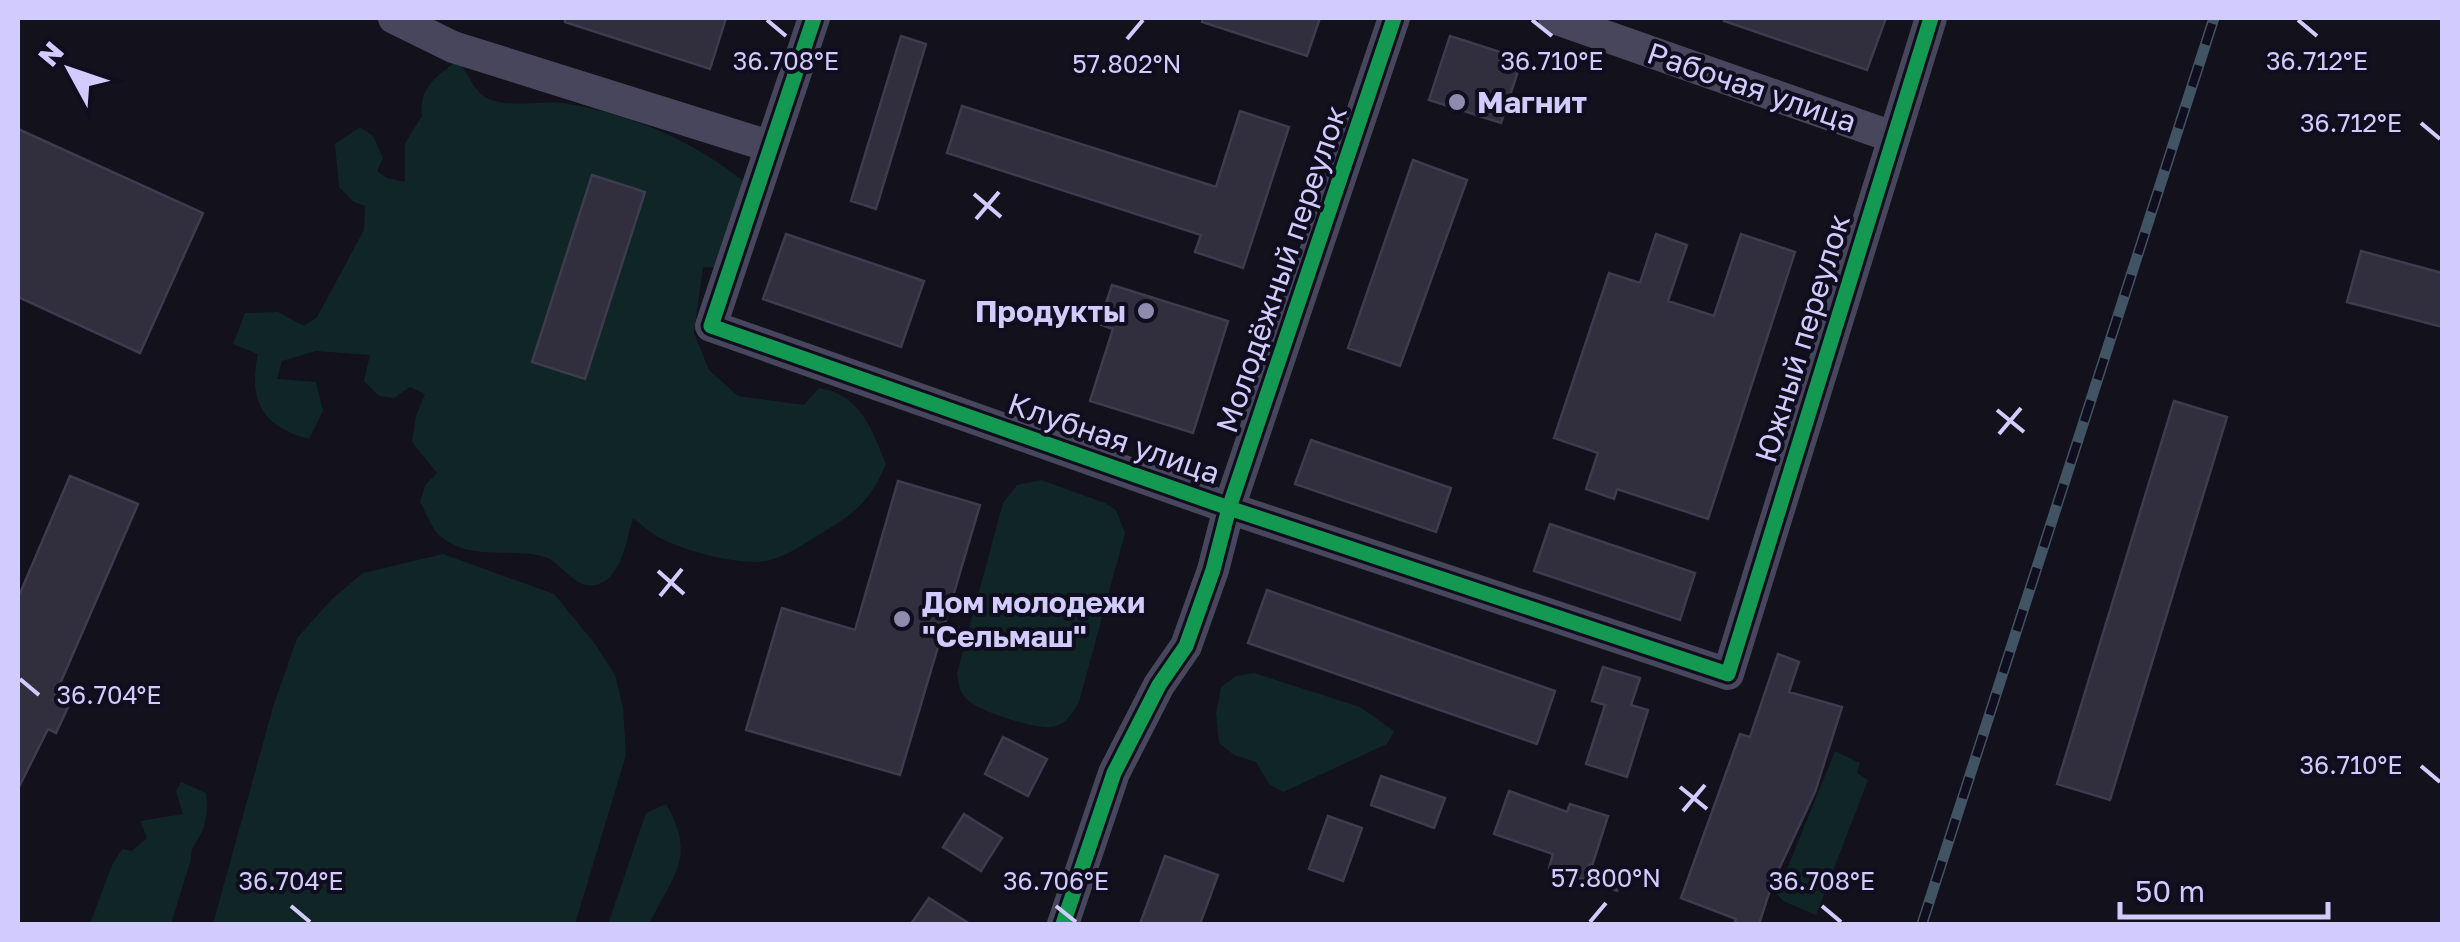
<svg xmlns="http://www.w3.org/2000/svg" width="2460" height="942" font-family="'Golos Text',sans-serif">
<rect width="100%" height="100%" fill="#13111b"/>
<path fill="#102626" d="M457,61C468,71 473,90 485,97C508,110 543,99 569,104C632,115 694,141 743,181L723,268L703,267L694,333L709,370L738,396L804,405L819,388C861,395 871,428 886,464C871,499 858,511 825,531C808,541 790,555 770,560C744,568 682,550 658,537C649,532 641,524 633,518C627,537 623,569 605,581C578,598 564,563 545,557C510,547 471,562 440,536C431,528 426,512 420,502L425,485L437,473L412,442L416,416L425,394L410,387L394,398L379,396L364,381L370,355L316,351L282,361L277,379L316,382L323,411L309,439C263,427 248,402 258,354L233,344L245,313L278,312L304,326L317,317L364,230L365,206L354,202L339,187L335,144L360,127L373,136L383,158L377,171L387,178L405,182V143L422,116C418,88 437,76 457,61Z
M1041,480L1105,503L1116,510L1125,533L1079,702C1072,714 1066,725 1051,727C1035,729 981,712 969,701C959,693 959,685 957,673L1003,503L1017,485Z
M443,554L554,594L595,644L615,675L623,708L626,755L575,924H213L273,707L297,638L332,599L363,573Z
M1254,673L1360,707L1394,731L1387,744L1283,792L1269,784L1256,762L1234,755L1219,743L1216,713L1221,687L1236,676Z
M1835,751L1860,763L1857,773L1868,780L1816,915L1783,901L1777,894Z
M181,782L206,793C208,807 207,823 200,835C195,845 191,847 191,859L171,924H90L112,865L122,849L132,851L147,838L140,821L183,814L176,791Z
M666,804C697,857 673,875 649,924H608L646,813Z"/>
<path fill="#312e3e" stroke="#3e3b4f" stroke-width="2.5" d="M565,18H726L710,69L565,22Z
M1203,18H1320L1307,56L1202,22Z
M1725,18H1886L1867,70L1724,21Z
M901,36L926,44L876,209L851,201Z
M1450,36L1522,59L1501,123L1429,100Z
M962,106L1216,187L1240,111L1289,127L1243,268L1195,252L1201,235L947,153Z
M18,129L203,213L140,353L18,297Z
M1413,160L1467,180L1400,366L1348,348Z
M592,175L645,192L585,379L532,362Z
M786,234L924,281L901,347L763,299Z
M1656,234L1687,245L1668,301L1714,316L1741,234L1795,252L1708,519L1617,489L1614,499L1586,489L1598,453L1554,438L1609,273L1640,283Z
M2361,251L2442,273V327L2347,302Z
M1112,285L1228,321L1193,433L1090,401L1113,329L1099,324Z
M2174,401L2227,417L2110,800L2057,784Z
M1311,440L1451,488L1436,532L1295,484Z
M70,476L138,504L53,700L68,707L56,733L48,729L18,789V598Z
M898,481L980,505L900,775L746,730L782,608L855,630Z
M1550,524L1695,573L1680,620L1534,571Z
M1267,590L1555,691L1537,744L1248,643Z
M1778,654L1799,662L1789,692L1842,707L1815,792L1772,884L1759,924H1734L1736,919L1681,898L1740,734L1750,737Z
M1603,667L1640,678L1631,705L1648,710L1627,777L1586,764L1605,705L1592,701Z
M1003,737L1047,759L1028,796L985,774Z
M1381,776L1445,798L1434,828L1371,805Z
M1509,791L1567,812L1570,804L1608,816L1592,866L1588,864L1618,891L1549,868L1553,854L1494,834Z
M964,814L1002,838L981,871L943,847Z
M1328,816L1362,828L1343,881L1309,869Z
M1165,856L1218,875L1200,924H1140Z
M929,898L970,924H911Z"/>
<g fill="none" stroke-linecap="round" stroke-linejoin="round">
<path stroke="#47465c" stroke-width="32" d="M394,18L453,47L769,146
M814,18L711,326L1229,508L1728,674L1931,18
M1554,18L1893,137
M1063,924L1114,773L1159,685L1186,646L1213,570L1229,508L1394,18"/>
<defs>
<path id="rail" d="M1922,924L2214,18"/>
</defs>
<use href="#rail" stroke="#405464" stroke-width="11"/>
<use href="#rail" stroke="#100d1f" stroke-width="8" stroke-dasharray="22" stroke-linecap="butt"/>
<defs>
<path id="cycleway" d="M814,18L711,326L1229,508L1728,674L1931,18
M1063,924L1114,773L1159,685L1186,646L1213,570L1229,508L1394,18"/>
</defs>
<use href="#cycleway" stroke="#100d1f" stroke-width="21"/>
<use href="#cycleway" stroke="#139951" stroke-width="15"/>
</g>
<path fill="none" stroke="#d2ccfe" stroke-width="4" d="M767,20L786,36M1532,20L1552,36M2298,20L2317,36M1127,39L1143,20M2421,123L2440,139M974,194L1001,217M976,219L999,192M1997,410L2024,432M1999,434L2021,408M658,571L684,594M660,596L682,569M20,679L39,695M2421,766L2440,782M1680,787L1707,809M1683,811L1705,785M291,906L310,922M1056,906L1076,922M1822,906L1841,922M1590,922L1606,903"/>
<g fill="#8f8baf" stroke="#100d1f" stroke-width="4">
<circle cx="1457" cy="102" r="10"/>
<circle cx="1146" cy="311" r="10"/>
<circle cx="902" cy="619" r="10"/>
</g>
<g text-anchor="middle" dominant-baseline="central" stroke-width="8" stroke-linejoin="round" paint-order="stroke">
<g font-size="30" fill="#d2ccfe" stroke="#100d1f">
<text transform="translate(1752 87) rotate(19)">Рабочая улица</text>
<text transform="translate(1281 269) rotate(-71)">Молодёжный переулок</text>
<text transform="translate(1802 338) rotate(-73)">Южный переулок</text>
<text transform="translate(1114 438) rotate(19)">Клубная улица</text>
</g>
<g font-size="30" font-weight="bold" fill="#d2ccfe" stroke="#100d1f" text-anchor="start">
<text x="1477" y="102">Магнит</text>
<text x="1126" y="311" text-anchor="end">Продукты</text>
<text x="922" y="602">Дом молодежи<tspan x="922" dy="34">"Сельмаш"</tspan></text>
</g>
</g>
<g font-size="25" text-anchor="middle" fill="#d2ccfe" stroke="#100d1f" stroke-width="8" stroke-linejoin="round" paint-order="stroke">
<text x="786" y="70">36.708°E</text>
<text x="1552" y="70">36.710°E</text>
<text x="2317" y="70">36.712°E</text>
<text x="1127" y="73">57.802°N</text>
<text x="2351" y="132">36.712°E</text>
<text x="109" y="704">36.704°E</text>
<text x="2351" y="774">36.710°E</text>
<text x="1606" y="887">57.800°N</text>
<text x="291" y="890">36.704°E</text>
<text x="1056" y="890">36.706°E</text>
<text x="1822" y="890">36.708°E</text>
</g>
<rect width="2460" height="942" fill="none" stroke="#d2ccfe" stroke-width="40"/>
<g transform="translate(70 70) rotate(310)" stroke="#100d1f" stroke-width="8" paint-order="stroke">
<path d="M0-8L18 38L0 25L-18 38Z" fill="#d2ccfe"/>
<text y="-15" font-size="28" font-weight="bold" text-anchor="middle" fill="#d2ccfe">N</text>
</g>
<path d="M2120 902v15h208v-15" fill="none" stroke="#d2ccfe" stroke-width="5"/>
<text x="2135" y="902" font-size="30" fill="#d2ccfe" stroke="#100d1f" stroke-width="8" paint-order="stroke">50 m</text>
</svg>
